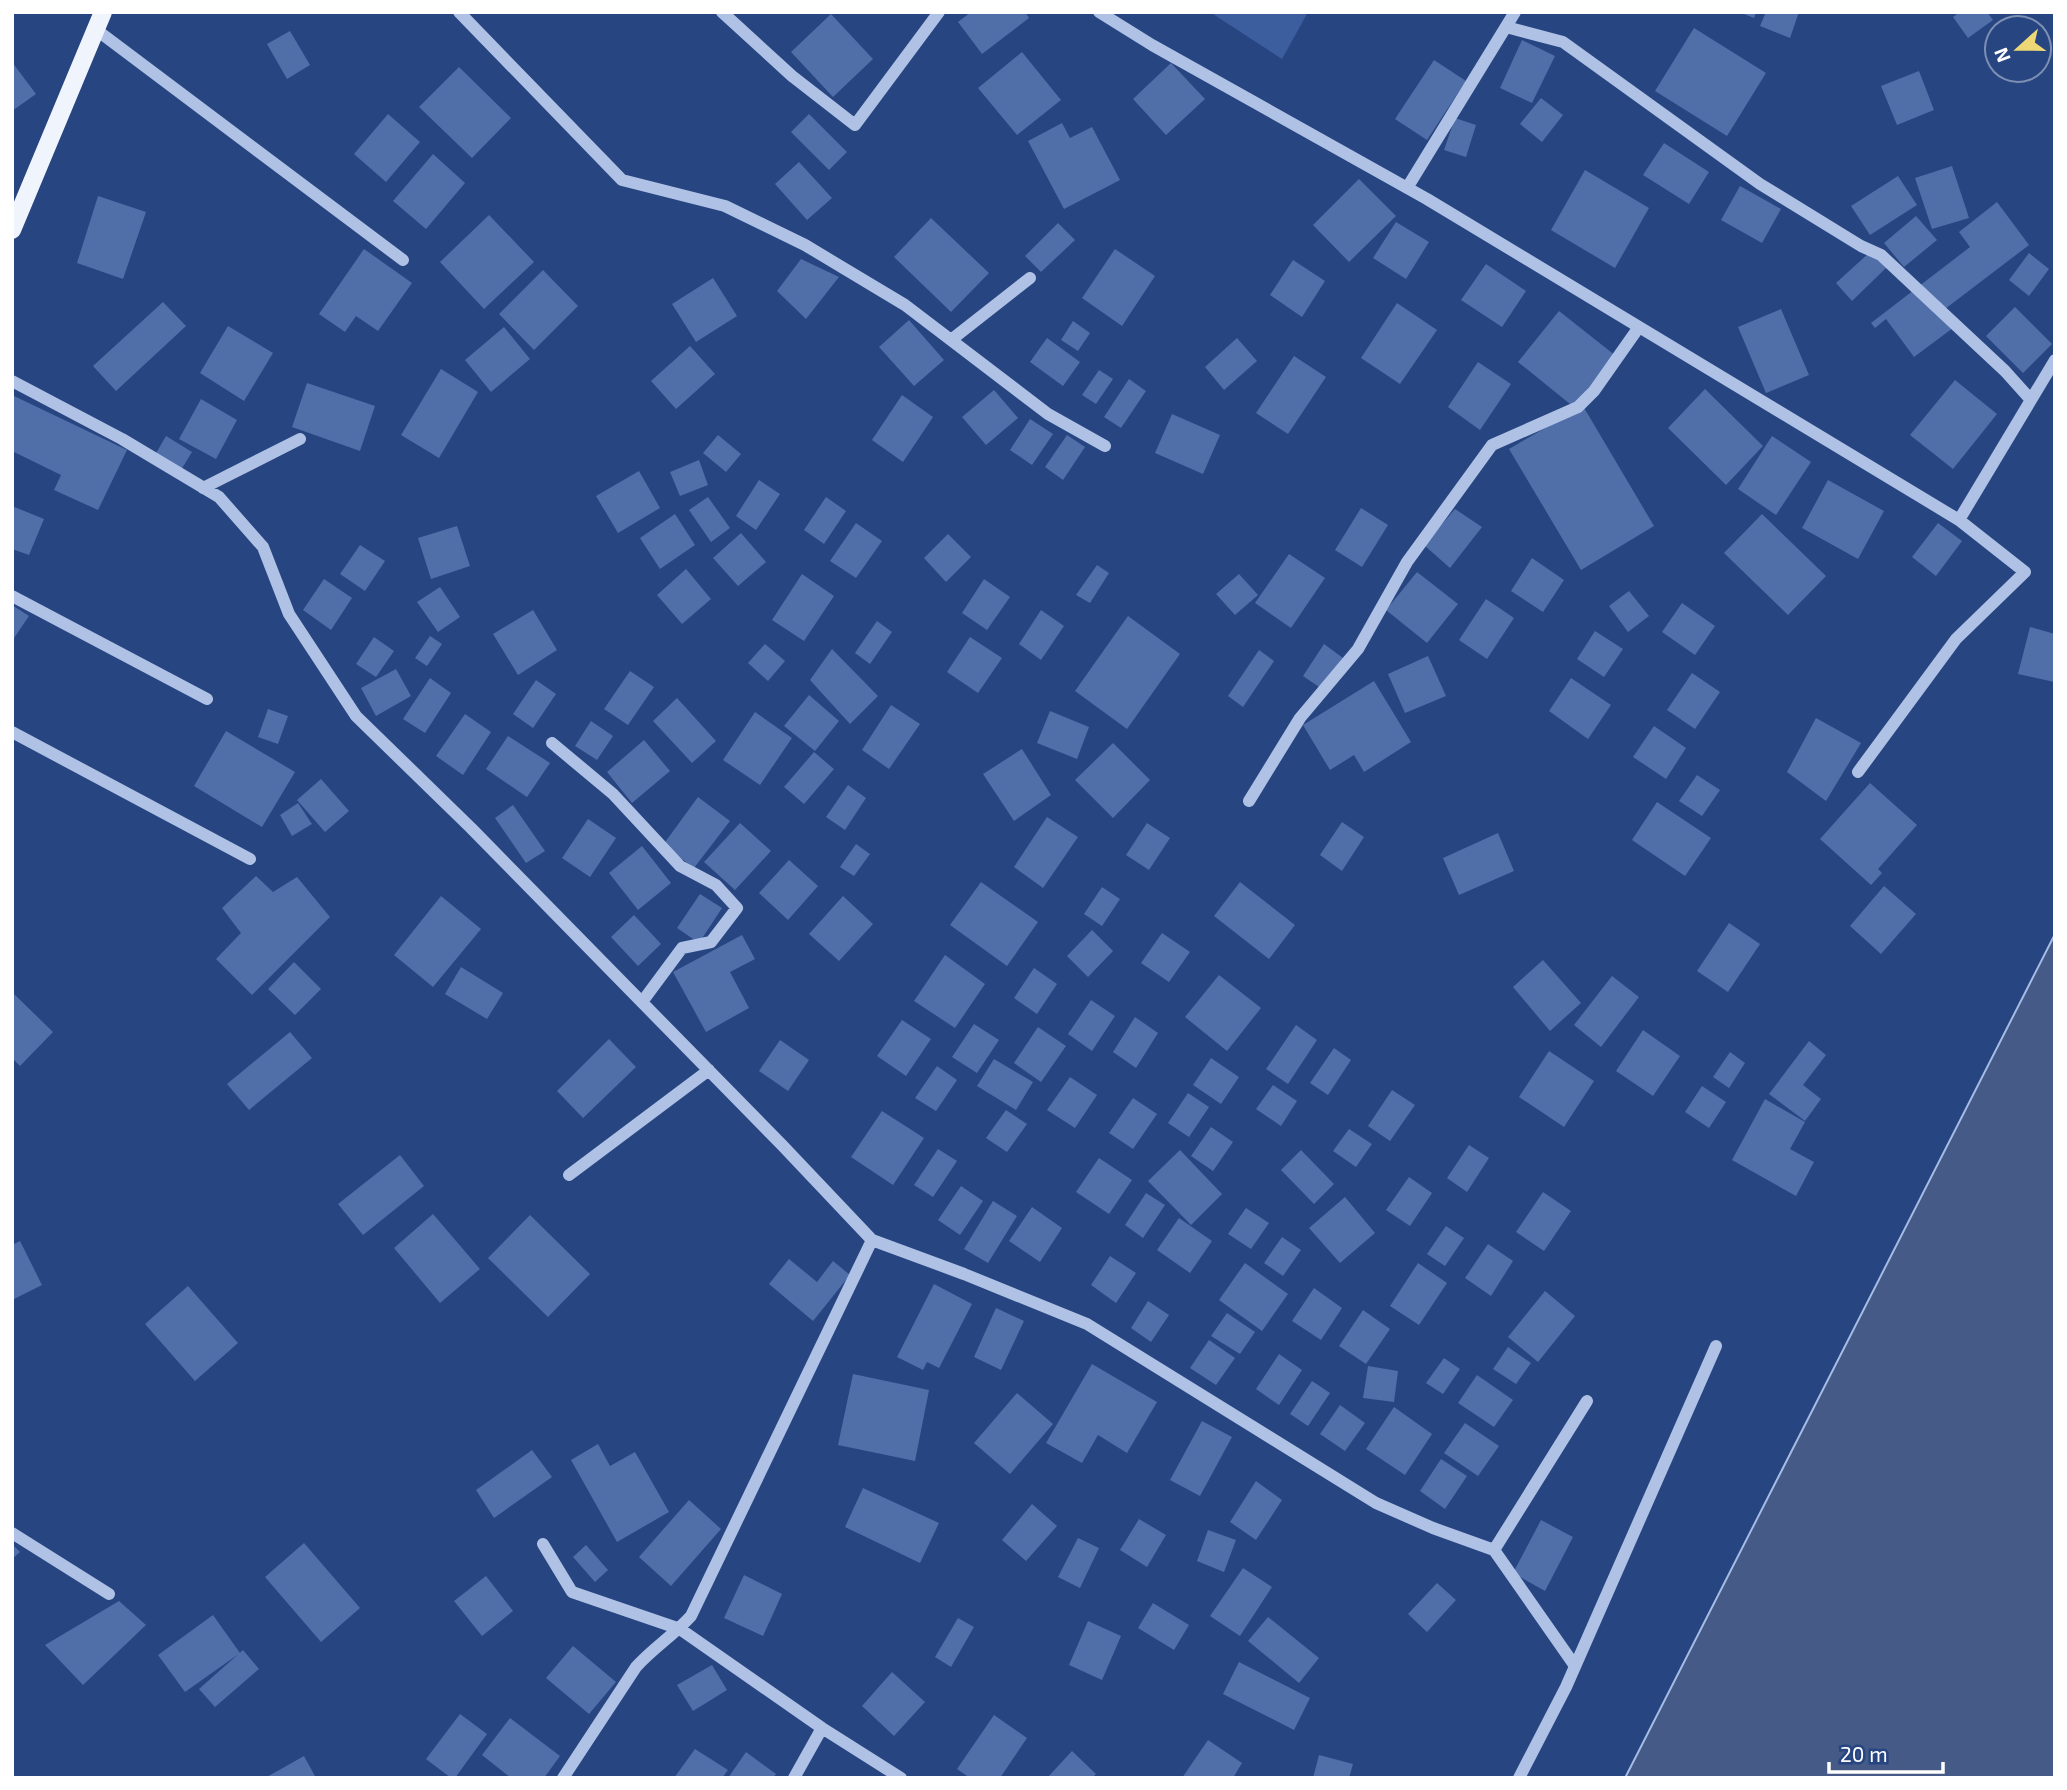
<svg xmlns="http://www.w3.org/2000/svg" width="2067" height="1790" font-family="'Exo 2',sans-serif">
<rect width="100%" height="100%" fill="#274581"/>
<path fill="#3c5e9e" d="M1210,12H1308L1282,59Z"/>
<path fill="#455a86" stroke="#a4bce6" stroke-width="2" d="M2055,934V1778H1625Z"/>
<path fill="#506fa9" d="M971,12H1025L1029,18L982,54L958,22Z
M1739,12H1756L1754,18Z
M1766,12H1799L1790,38L1760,26Z
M1960,12H1987L1993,20L1968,38L1953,17Z
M831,14L873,59L833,97L791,52Z
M1694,28L1766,73L1727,136L1655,91Z
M290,31L310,65L287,79L267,44Z
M1522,40L1555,56L1532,103L1500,88Z
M1022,52L1061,100L1017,135L978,88Z
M1434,60L1466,81L1427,140L1395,119Z
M12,62L36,94L12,111Z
M1171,63L1205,99L1166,135L1133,99Z
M459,67L511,118L472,158L419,107Z
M1919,71L1934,110L1897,125L1881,86Z
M1541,98L1563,115L1542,142L1520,124Z
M388,114L420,142L386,182L354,154Z
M809,114L847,152L829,170L791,132Z
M1455,118L1476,125L1466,157L1444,150Z
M1062,123L1070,138L1092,127L1120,180L1064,209L1028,141Z
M1664,143L1709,172L1689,204L1643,175Z
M433,154L465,183L426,229L393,201Z
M799,162L832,198L807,220L775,184Z
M1952,166L1969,218L1932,229L1915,178Z
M1585,170L1649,208L1615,268L1551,230Z
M1898,176L1917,205L1870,235L1851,206Z
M1359,179L1396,216L1349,262L1313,225Z
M1740,186L1781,209L1762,243L1721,220Z
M98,196L146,212L123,279L77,263Z
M1997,202L2029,245L1945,309L1957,325L1914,357L1886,319L1875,328L1871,323L1970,247L1959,232Z
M489,215L534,262L484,309L440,262Z
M1916,216L1937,240L1904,267L1884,243Z
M931,218L989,273L951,312L894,257Z
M1396,222L1429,242L1406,279L1373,258Z
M1058,223L1075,240L1041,272L1025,256Z
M364,249L412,283L378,331L356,316L345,332L319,314Z
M1115,249L1155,276L1122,326L1082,298Z
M1870,252L1886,268L1852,301L1836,283Z
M2029,253L2049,269L2029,296L2009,280Z
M801,259L839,277L806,319L777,291Z
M1293,260L1325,281L1302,317L1270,295Z
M1486,264L1526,291L1502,327L1461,300Z
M543,270L578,306L534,350L499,314Z
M713,278L737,316L696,342L672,304Z
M163,302L186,326L116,391L93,366Z
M1397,303L1437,330L1400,384L1361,358Z
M2015,307L2052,344L2023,373L1986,336Z
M1781,309L1809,375L1766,393L1738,327Z
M1559,311L1616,356L1575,408L1518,362Z
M909,320L944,360L914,386L879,347Z
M1073,321L1090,333L1078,351L1061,340Z
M228,326L273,353L244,401L200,373Z
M504,327L530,359L491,392L465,360Z
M1047,338L1080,362L1063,386L1030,362Z
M1237,338L1257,361L1224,390L1205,367Z
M690,346L715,374L676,409L651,381Z
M1294,356L1326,377L1288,434L1256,413Z
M1478,362L1511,384L1480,430L1448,407Z
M441,369L478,392L439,458L401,435Z
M1099,370L1113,379L1096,404L1082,395Z
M1129,379L1146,391L1121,428L1104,417Z
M1955,380L1997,414L1953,469L1910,435Z
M307,383L375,406L360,451L292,427Z
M1705,389L1763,446L1726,485L1668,428Z
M994,390L1018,418L986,445L962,417Z
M12,395L127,450L98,510L54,490L61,475L12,451Z
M902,395L933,417L903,462L872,440Z
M201,399L237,420L216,459L179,439Z
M1583,406L1654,526L1581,570L1509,449Z
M1172,414L1220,435L1203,474L1155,453Z
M1030,419L1053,434L1032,465L1010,450Z
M718,435L741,454L726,472L703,453Z
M1067,435L1085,447L1063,480L1045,467Z
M166,436L192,452L181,470L155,455Z
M1772,436L1811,462L1776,515L1738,489Z
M699,460L708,485L680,496L670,472Z
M639,471L660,508L618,533L596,496Z
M759,480L780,494L756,530L736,516Z
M1828,480L1884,511L1858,559L1802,528Z
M708,497L730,528L711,542L689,510Z
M826,497L846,511L824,544L804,530Z
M12,506L44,519L29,555L12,549Z
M1361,508L1388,525L1362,567L1335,550Z
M1455,509L1482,527L1450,568L1424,545Z
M675,514L695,545L660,569L640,538Z
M1762,514L1826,576L1788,615L1724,553Z
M856,523L882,541L856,578L830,561Z
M1938,523L1962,541L1936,576L1912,557Z
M457,526L470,566L431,579L418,538Z
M741,533L766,562L738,586L713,558Z
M948,534L971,557L946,582L924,558Z
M360,545L385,561L365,591L340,574Z
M1289,554L1325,578L1291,628L1255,603Z
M1532,558L1564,580L1543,612L1511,591Z
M1097,565L1109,573L1090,603L1076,595Z
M686,569L711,599L682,624L657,595Z
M1417,572L1458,604L1427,643L1386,610Z
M802,574L834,596L804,641L772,620Z
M1239,574L1258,595L1235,615L1216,594Z
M324,579L352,598L331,630L303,610Z
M984,579L1010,597L987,630L962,613Z
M440,587L460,617L438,632L417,602Z
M1629,591L1649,616L1628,632L1609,606Z
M1486,599L1514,618L1487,659L1459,640Z
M1682,603L1715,626L1695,655L1662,632Z
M12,605L29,616L12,641Z
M533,610L557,650L518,675L493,634Z
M1041,610L1064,626L1041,660L1019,644Z
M1128,616L1180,654L1127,729L1075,691Z
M877,621L892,632L870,664L855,653Z
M2030,627L2055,634L2054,682L2018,674Z
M1595,631L1623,649L1604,677L1577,659Z
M430,636L442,644L427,666L415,658Z
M374,637L394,651L376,677L356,664Z
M970,637L1002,658L978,693L947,672Z
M765,644L785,661L768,681L748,663Z
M1324,644L1343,658L1322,689L1303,676Z
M832,649L878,696L850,724L810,680Z
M1259,650L1274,661L1243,707L1228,696Z
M1428,656L1446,696L1405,713L1388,674Z
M396,669L411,696L376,716L361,688Z
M630,671L654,687L628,725L604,709Z
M1692,673L1720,692L1695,729L1667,710Z
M430,678L451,693L425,733L403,719Z
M1571,678L1611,705L1588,739L1549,711Z
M536,680L556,694L533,728L513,714Z
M1374,681L1411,742L1364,772L1354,755L1330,770L1303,725Z
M809,695L839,721L815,751L784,726Z
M677,698L716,741L692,763L653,721Z
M891,705L920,724L889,769L862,750Z
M268,709L288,716L278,744L258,737Z
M1050,711L1089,727L1077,759L1037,743Z
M755,712L792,738L760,785L723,760Z
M465,714L491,732L463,775L436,756Z
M1816,718L1861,743L1826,801L1787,772Z
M591,721L613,736L597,760L575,746Z
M1654,726L1686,748L1666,779L1633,757Z
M226,731L295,772L262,827L194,786Z
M508,736L550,763L527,797L486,769Z
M644,740L670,771L632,803L607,772Z
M1113,743L1150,780L1113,818L1075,780Z
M1022,749L1051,795L1014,821L983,774Z
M814,752L834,769L804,804L784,787Z
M1697,775L1720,790L1702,816L1679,801Z
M321,779L349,811L325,832L297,800Z
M1870,783L1917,825L1878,869L1882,873L1871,885L1820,839Z
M848,785L866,798L845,830L826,817Z
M698,797L730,821L694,868L663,845Z
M1657,802L1711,838L1685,876L1632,840Z
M298,803L312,824L292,836L280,815Z
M513,805L545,851L526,863L495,818Z
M1047,817L1078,837L1043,888L1014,867Z
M588,819L616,838L590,877L562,858Z
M1342,822L1364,837L1342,871L1320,855Z
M740,823L771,851L735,890L704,862Z
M1147,823L1170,838L1149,870L1126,855Z
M1498,833L1514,871L1459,895L1443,858Z
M856,844L870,854L854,876L840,867Z
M642,846L671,883L638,910L609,873Z
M789,860L818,886L788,920L759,893Z
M256,876L273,892L297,877L330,917L252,995L216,959L241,933L222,908Z
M981,882L1038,922L1007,966L950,925Z
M1240,882L1295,925L1269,959L1214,916Z
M1884,886L1916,914L1881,954L1850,926Z
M1102,887L1120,899L1102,926L1084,914Z
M700,894L722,908L699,943L677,928Z
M441,896L481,929L433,987L394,955Z
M843,896L873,924L839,961L809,934Z
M634,915L661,944L638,966L611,937Z
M1729,923L1760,944L1728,992L1697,971Z
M1092,930L1113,951L1088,977L1067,956Z
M1162,933L1190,952L1169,982L1141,963Z
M742,935L755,959L730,972L749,1008L706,1032L673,972Z
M945,955L985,984L955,1028L914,1001Z
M1543,960L1581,1003L1550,1031L1513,987Z
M294,962L321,989L295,1015L268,989Z
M461,967L503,993L487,1019L445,994Z
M1034,968L1057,984L1037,1014L1014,998Z
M1219,975L1261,1008L1227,1051L1185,1017Z
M1612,976L1639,997L1601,1047L1574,1025Z
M14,994L53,1032L20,1066L12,1058Z
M1091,1000L1115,1016L1092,1051L1068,1034Z
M1135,1017L1158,1033L1136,1068L1113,1052Z
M902,1020L931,1039L906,1076L877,1056Z
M974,1024L999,1040L977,1073L952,1057Z
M1296,1025L1317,1040L1288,1084L1266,1069Z
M1038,1027L1066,1046L1041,1082L1014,1063Z
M1643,1030L1680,1056L1653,1096L1616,1071Z
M290,1032L312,1058L249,1110L227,1084Z
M609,1039L636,1067L583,1118L557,1091Z
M780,1040L809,1060L788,1091L759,1071Z
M1809,1041L1826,1055L1803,1085L1821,1099L1805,1121L1769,1094Z
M1334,1048L1351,1060L1328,1095L1310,1083Z
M1549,1051L1594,1081L1564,1127L1519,1097Z
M1730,1052L1745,1063L1729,1088L1713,1077Z
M1211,1058L1239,1077L1221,1104L1193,1085Z
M994,1059L1033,1082L1016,1110L977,1086Z
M937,1066L957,1080L936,1111L915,1098Z
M1070,1077L1097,1095L1075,1128L1047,1110Z
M1273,1085L1297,1101L1281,1126L1256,1109Z
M1702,1086L1726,1102L1709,1128L1685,1112Z
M1392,1090L1415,1105L1390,1141L1368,1126Z
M1188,1093L1209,1107L1189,1137L1168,1123Z
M1133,1098L1157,1114L1133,1149L1109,1133Z
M1765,1099L1805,1122L1790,1149L1814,1162L1796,1196L1732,1160Z
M1006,1110L1027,1124L1007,1152L986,1138Z
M882,1111L924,1138L893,1185L851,1157Z
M1211,1127L1233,1142L1213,1171L1191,1156Z
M1349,1129L1372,1144L1356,1167L1333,1151Z
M1469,1145L1489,1158L1467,1192L1447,1178Z
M938,1149L957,1161L933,1197L914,1185Z
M1180,1150L1222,1194L1191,1225L1148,1181Z
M1301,1150L1334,1184L1314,1204L1281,1170Z
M400,1155L424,1186L363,1235L338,1204Z
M1099,1158L1132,1180L1109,1214L1076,1192Z
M1409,1177L1432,1193L1410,1226L1386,1210Z
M961,1186L983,1201L960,1235L938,1220Z
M1543,1192L1571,1211L1544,1251L1516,1232Z
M1146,1193L1165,1205L1143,1238L1125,1225Z
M1345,1197L1375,1233L1340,1263L1309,1228Z
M993,1201L1017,1216L988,1263L964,1249Z
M1032,1207L1062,1228L1040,1262L1009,1241Z
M1246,1208L1269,1223L1251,1249L1228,1234Z
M433,1214L480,1269L440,1303L394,1248Z
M530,1215L590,1274L548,1317L488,1258Z
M1179,1218L1212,1241L1190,1273L1157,1250Z
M1446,1226L1464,1238L1445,1266L1427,1254Z
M1282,1237L1301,1250L1283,1276L1264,1263Z
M20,1241L42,1285L12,1300V1245Z
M1488,1244L1513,1261L1491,1296L1465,1278Z
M1110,1256L1136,1273L1116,1303L1091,1285Z
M789,1259L817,1282L833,1261L850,1275L813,1321L769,1284Z
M1245,1263L1288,1294L1262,1331L1219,1300Z
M1418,1263L1447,1283L1419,1325L1390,1306Z
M934,1284L972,1304L939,1368L927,1362L923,1370L897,1357Z
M188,1286L238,1343L195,1381L145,1324Z
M1314,1288L1342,1308L1321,1340L1292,1321Z
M1545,1291L1575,1316L1538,1362L1508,1337Z
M1148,1301L1169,1315L1151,1342L1131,1328Z
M996,1308L1024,1321L1001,1370L974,1357Z
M1363,1310L1390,1329L1366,1364L1339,1346Z
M1227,1313L1255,1332L1240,1354L1211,1336Z
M1209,1340L1235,1358L1216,1385L1190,1368Z
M1508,1347L1531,1363L1516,1384L1493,1369Z
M1279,1354L1302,1370L1279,1405L1256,1389Z
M1444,1358L1460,1369L1443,1394L1426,1383Z
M1092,1364L1157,1402L1127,1453L1098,1435L1082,1463L1046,1443Z
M1368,1366L1398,1371L1394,1402L1363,1398Z
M853,1374L929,1390L915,1461L838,1445Z
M1477,1375L1513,1400L1494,1427L1458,1403Z
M1312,1381L1330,1393L1308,1426L1290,1414Z
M1017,1393L1053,1424L1010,1474L974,1443Z
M1340,1405L1365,1423L1345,1451L1320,1434Z
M1394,1407L1432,1434L1405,1475L1366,1449Z
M1202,1421L1232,1437L1200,1496L1170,1480Z
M1465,1423L1499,1446L1478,1476L1444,1453Z
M598,1444L610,1466L635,1452L669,1512L617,1542L571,1460Z
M532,1450L552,1477L494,1518L476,1490Z
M1441,1459L1467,1476L1445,1509L1420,1491Z
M1256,1481L1282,1500L1256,1540L1230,1522Z
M863,1488L939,1523L920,1563L845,1527Z
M689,1500L721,1529L671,1586L639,1557Z
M1032,1504L1057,1526L1026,1561L1002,1540Z
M1139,1519L1166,1535L1147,1567L1120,1550Z
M1541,1520L1573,1537L1545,1591L1513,1573Z
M1208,1530L1236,1540L1224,1572L1197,1561Z
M1078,1538L1099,1548L1080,1588L1058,1577Z
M304,1543L360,1608L321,1642L265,1577Z
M12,1544L20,1552L12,1559Z
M586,1545L608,1570L595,1582L573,1557Z
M1243,1568L1272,1587L1240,1636L1210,1616Z
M744,1575L782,1594L763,1636L724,1618Z
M486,1576L513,1611L482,1636L454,1601Z
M1437,1583L1456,1600L1427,1632L1408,1614Z
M119,1601L146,1625L83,1685L45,1645Z
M1153,1603L1189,1625L1174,1650L1138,1628Z
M213,1615L240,1653L185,1692L158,1655Z
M1268,1617L1319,1658L1299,1683L1248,1641Z
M958,1618L974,1627L951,1667L935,1657Z
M1088,1621L1121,1636L1102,1680L1069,1665Z
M573,1646L616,1682L589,1714L546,1678Z
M243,1650L259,1669L215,1707L199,1689Z
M1239,1662L1310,1698L1294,1730L1223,1694Z
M712,1665L727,1690L693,1711L677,1685Z
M892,1672L925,1702L894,1736L862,1706Z
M460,1714L487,1734L455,1778H451L426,1759Z
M994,1715L1027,1738L1000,1778H970L957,1769Z
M510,1718L560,1756L544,1778H511L482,1755Z
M1208,1740L1242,1763L1233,1778H1182Z
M695,1749L728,1770L722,1778H674Z
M1072,1751L1096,1774L1092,1778H1047Z
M746,1752L776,1774L773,1778H728Z
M1319,1755L1353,1764L1349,1778H1313Z
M304,1756L316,1778H265Z"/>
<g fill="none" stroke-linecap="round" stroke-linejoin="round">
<path stroke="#afc2e6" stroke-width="12" d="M459,12L622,180L725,206L805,245L905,305L1048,414L1105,446
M722,12L792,76L855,125L939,12
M1099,12L1152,45L1427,199L1959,520L2025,572L1956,639L1858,772
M1506,27L1563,42L1760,184L1861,246L1881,255L2005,371L2031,400
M94,28L403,260
M1407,188L1515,12
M951,340L1030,278
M12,381L122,439L219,497L263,547L289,614L356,716L471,828L782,1145L872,1240L964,1274L1087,1324L1376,1503L1433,1528L1494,1550L1575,1666
M203,488L300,439
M1959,520L2055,360
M12,596L207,699
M12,732L250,859
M552,743L613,794L680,866L716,885L737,908L711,942L682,948L642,1002
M1249,801L1300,718L1358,649L1407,562L1492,445L1578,407L1594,391L1639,327
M569,1175L709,1070
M12,1533L109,1594
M543,1544L572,1592L680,1629L822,1728L901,1778
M1494,1550L1587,1401
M563,1778L636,1667C653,1648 674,1635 691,1616L872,1240
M794,1778L822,1728
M1519,1778L1566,1687L1716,1346"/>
<path stroke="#f0f4fd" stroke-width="18" d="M12,230L103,12"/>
</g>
<rect width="2067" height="1790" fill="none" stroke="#ffffff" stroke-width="28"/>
<g transform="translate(2018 49) rotate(249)"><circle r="33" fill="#274581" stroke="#7d8fb3" stroke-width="2"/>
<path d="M0-5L12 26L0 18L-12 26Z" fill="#eed875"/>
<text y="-10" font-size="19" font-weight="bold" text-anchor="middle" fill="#ffffff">N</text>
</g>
<path d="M1829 1762v10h114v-10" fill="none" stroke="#ffffff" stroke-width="3.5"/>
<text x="1840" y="1762" font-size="21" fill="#ffffff" stroke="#274581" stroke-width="5" paint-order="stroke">20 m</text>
</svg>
